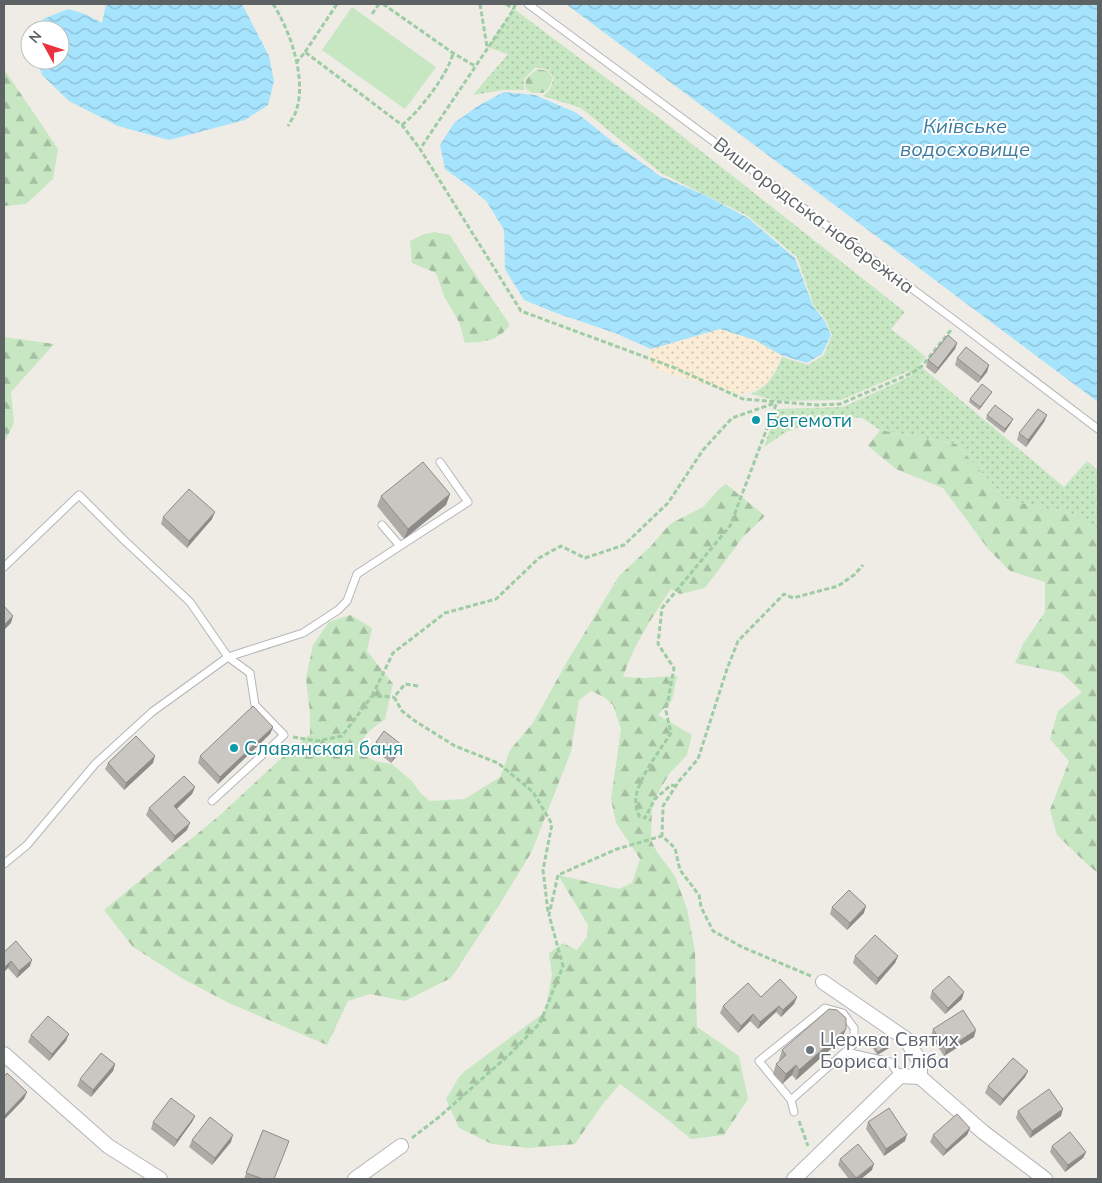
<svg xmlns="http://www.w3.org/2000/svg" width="1102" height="1183" font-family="Mulish,sans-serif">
<defs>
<pattern id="grass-dots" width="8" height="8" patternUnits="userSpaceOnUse" patternTransform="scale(1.25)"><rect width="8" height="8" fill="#c7e6c2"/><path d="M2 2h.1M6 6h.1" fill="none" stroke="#a5bea1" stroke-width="1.8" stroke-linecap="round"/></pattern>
<pattern id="forest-firs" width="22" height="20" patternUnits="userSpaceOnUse" patternTransform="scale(1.25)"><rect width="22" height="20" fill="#c7e6c2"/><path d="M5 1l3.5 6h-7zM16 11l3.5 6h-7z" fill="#a5bea1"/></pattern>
<pattern id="sand-dots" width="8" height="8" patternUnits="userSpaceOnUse" patternTransform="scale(1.25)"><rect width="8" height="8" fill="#faecd5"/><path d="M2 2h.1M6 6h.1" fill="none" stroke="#cec3b0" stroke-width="1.8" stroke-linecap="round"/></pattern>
<pattern id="water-waves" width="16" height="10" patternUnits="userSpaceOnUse" patternTransform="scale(1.25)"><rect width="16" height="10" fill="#a6e4fe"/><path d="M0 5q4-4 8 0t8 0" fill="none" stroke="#8abcd1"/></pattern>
</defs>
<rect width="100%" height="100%" fill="#efece5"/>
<path fill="url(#grass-dots)" d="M514,9L658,117L905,312L891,329L926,357L919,365L1064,487L1087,461L1098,470V531L1073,514L1007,500L956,444L880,430L862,418L826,416L786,432L764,447L777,409L843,407L913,375L909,371L841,400L777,401L751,394C770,385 774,376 782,357L808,365L824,355L832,335L825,319L814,306L797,257L748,216L661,173L581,108L543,96L550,89L554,78L548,70L536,67L524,79V90H503L473,95L508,54L487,47Z"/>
<path fill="url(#forest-firs)" d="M4,69L58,149L53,179L26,204L4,206Z
M537,69L548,71L553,78L549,88L543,93H532L525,88L526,79Z
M434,232L450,235L466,261L510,325C498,341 484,342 465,343L459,322L444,296L436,273L412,263L410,241L422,235Z
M4,337L54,344L11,392L14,423L4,443Z
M880,430L956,444L1007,500L1073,514L1098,531V873L1088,865L1057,835L1050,810L1069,761L1050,739L1058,711L1082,692L1062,673L1015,663L1023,644L1045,612V582L1010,571L989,550L943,488L896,469L868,446Z
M726,484L765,516L743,537L705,588L680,594L671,589C651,619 634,644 623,677L644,678L677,676L672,700L658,715L692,735L687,755L669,774L652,804L651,840L657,852L675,876L687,909L695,952L697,1027L739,1056L748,1099L724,1135L691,1139L663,1116L620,1084L602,1105L575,1144L528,1148L492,1144L459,1128L446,1099L459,1077L465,1071L545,1012L552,975L549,953L563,943L577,950L587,937L588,925L558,875L619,889L632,883L640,859L616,823L611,799L621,729L613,705L604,697L591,691L579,700L571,752L531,853L496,910L451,978L405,1001L370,994L348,1001L327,1045L229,1003L185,980L133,947L104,910L219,816L275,764L310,734V714L306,678L313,645L329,622L350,615L372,628L367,651L393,684L385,719L368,732L356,750L374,761L392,764L412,781L421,794L430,801L465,799L500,777L510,750L533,723L568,660L619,576L650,547L670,524L703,507L719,489Z"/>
<path fill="url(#sand-dots)" d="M720,329L755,340L781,355C772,378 766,390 739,394L654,369L648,362L651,349Z"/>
<path fill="#c7e6c2" d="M352,7L436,67L405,109L322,50Z"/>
<path fill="url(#water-waves)" d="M106,4H242L269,56L274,81L268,105L245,120L169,140L118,126L69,101L42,75L37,60H60V30H39L43,19L68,9L85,14L102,23Z
M566,4H1098V402Z
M504,92L535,95L577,113L613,142L660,176L705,195L748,218L795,258L813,306L824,320L831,335L822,354L807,363L781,355L755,340L720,329L651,349L615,333L556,313L524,300L505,269L504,230L487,202L471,188L445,169L440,145L454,123L478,106Z"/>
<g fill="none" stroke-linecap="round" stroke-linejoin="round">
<defs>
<path id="service" d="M528,4L957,322L1098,429
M400,546L468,502L440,462
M4,567L79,495L124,540L190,602L228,657L152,712L95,764L27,845L4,864
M228,657L303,633L338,610L347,601L357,574L400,546L382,525
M212,801L284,735L255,705L250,673L228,657
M846,1052L890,1062L900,1076
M791,1100L759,1061L825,1008L843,1013L854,1028V1044L791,1100L794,1112"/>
<path id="minor" d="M823,982L906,1039L920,1062V1077
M4,1054L108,1146L160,1179
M355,1179L401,1146
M794,1179L900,1076L920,1077L983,1132L1045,1179"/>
</defs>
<use href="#service" stroke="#b2b6ba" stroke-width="9"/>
<use href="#minor" stroke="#b2b6ba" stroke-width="16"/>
<path stroke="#9ecca4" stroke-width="3" stroke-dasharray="5 2.5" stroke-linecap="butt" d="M273,4C290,30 306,77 297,108C296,114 291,120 288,126
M383,4L453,53L475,66
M480,4L487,47
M506,4L514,9
M515,4L514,9L420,149L521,311L675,368L743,399L817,405L840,404L912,373L922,366L951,330
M372,14L379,4
M305,52L337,4
M296,63L305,52L402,125L420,149
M402,125C419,112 449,73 453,53
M418,686L405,684L394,697L402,711L415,721L455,746L498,763L533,792L552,824L543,870L548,912
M372,696L393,653L445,613L496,599L539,558L561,546L585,558L624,545L668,503L703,450L732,418L775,403
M293,737L317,741L342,736L372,696L394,697
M676,786L671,785L655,799L645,818L639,816C638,812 636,808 636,804C633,784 660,751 671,733L666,711L674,668L658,644L662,608L730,526L777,402
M811,976L742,947L713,931L701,907L699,895L680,870L675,848L662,836L663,806L679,781L698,759L727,669L738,641L784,594L793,598L838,586L854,575L863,565
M799,1121L808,1146
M412,1138L439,1117L510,1054L540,1023L563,966L549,915L558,875L617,849L662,836"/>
<use href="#service" stroke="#fff" stroke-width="7"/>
<use href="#minor" stroke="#fff" stroke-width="14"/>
</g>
<path fill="#aeaba7" d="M957,343L955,349L935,374L926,367L928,360Z
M957,358L989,365L987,372L978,383L955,365Z
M992,392L990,395L979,410L969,402L970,399Z
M987,415L1011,423L1004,433L986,419Z
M1047,415L1044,422L1026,447L1017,440L1019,433Z
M450,494L446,505L404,539L377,506L381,496Z
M163,517L212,519L187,548L161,524Z
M273,727L270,734L218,784L198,763L200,756Z
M376,742L402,745L400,752L391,763L373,749Z
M108,763H153L124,790L105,769Z
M195,787L192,794L177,809L187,830L172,843L146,815L149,808Z
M832,907L864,913L847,930L830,914Z
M4,952L30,966L17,978L8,968Z
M855,956H898L895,963L876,985L853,963Z
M932,991L962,999L945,1014L930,998Z
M761,997H797L794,1004L781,1017L776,1012L758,1029L750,1021L738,1033L720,1013L723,1006Z
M933,1029L974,1037L944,1056L931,1036Z
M31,1035L66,1041L49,1061L28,1042Z
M842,1039L796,1080L792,1075L782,1084L773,1074L776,1064L779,1061V1060L782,1050Z
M873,1044H890L889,1048L877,1055L872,1047Z
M115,1064L113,1071L91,1097L77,1086L80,1079Z
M1028,1071L1025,1077L1000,1106L985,1093L988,1086Z
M1018,1111L1061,1116L1030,1138L1016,1118Z
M195,1116L192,1122L174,1147L151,1129L153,1122Z
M868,1122L905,1141L884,1156L866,1129Z
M970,1128L967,1135L943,1156L930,1142L933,1135Z
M263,1130L274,1179H244Z
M192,1140L231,1142L212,1165L189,1147Z
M1052,1146L1086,1152L1083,1158L1065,1172L1050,1152Z
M840,1159L872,1170L861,1179H849L838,1165Z"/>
<path fill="#8d8b88" d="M957,343L955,349L935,374L938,368Z
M989,365L987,372L978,383L981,377Z
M992,392L990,395L979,410L980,407Z
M1047,415L1044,422L1026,447L1028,440Z
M1013,419L1011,423L1004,433L1005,429Z
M450,494L446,505L404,539L408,529Z
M215,512L212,519L187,548L189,541Z
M13,616L11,623L4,630V625Z
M273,727L270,734L218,784L220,777Z
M402,745L400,752L391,763L394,756Z
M155,756L153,763L124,790L126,783Z
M195,787L192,794L172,813L174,806Z
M190,823L187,830L172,843L175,836Z
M866,906L864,913L847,930L850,923Z
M898,956L895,963L876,985L878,978Z
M32,960L30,966L17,978L19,971Z
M11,961L8,968L4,972V968Z
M964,992L962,999L945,1014L948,1008Z
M797,997L794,1004L781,1017L783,1010Z
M779,1006L776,1012L758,1029L760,1022Z
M753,1014L750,1021L738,1033L741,1026Z
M846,1029L842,1039L796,1080L799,1070Z
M976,1030L974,1037L944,1056L946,1050Z
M69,1034L66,1041L49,1061L52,1054Z
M890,1044L889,1048L877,1055L878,1052Z
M115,1064L113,1071L91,1097L93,1090Z
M796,1065L792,1075L782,1084L786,1074Z
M1028,1071L1025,1077L1000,1106L1003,1099Z
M27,1092L24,1099L4,1120V1116Z
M1063,1109L1061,1116L1030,1138L1032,1131Z
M195,1116L192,1122L174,1147L177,1140Z
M970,1128L967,1135L943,1156L946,1150Z
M233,1135L231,1142L212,1165L215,1158Z
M907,1135L905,1141L884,1156L886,1149Z
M1086,1152L1083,1158L1065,1172L1068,1165Z
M874,1164L872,1170L861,1179H856Z"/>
<path fill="#cac7c2" stroke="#8d8b88" d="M948,335L957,343L938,368L928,360Z
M966,347L989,365L981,377L957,358Z
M982,384L992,392L980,407L970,399Z
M995,405L1013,419L1005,429L987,415Z
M1038,409L1047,415L1028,440L1019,433Z
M423,462L450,494L408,529L381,496Z
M189,489L215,512L189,541L163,517Z
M4,606L13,616L4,625Z
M253,706L273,727L220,777L200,756Z
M384,731L402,745L394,756L376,742Z
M136,736L155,756L126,783L108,763Z
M184,776L195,787L174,806L190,823L175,836L149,808Z
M849,890L866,906L850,923L832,907Z
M875,935L898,956L878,978L855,956Z
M16,941L32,960L19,971L11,961L4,968V952Z
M949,976L964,992L948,1008L932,991Z
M780,979L797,997L783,1010L779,1006L760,1022L753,1014L741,1026L723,1006L748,983L761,997Z
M829,1009L837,1010L846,1018V1029L799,1070L796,1065L786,1074L776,1064L786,1055L782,1050Z
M963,1010L976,1030L946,1050L933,1029Z
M48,1016L69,1034L52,1054L31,1035Z
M885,1037L890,1044L878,1052L873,1044Z
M101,1053L115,1064L93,1090L80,1079Z
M1013,1058L1028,1071L1003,1099L988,1086Z
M7,1073L27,1092L4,1116V1077Z
M1049,1089L1063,1109L1032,1131L1018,1111Z
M171,1098L195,1116L177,1140L153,1122Z
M889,1108L907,1135L886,1149L868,1122Z
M957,1114L970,1128L946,1150L933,1135Z
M210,1117L233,1135L215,1158L192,1140Z
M263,1130L289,1141L274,1179H263L246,1173Z
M1070,1132L1086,1152L1068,1165L1052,1146Z
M858,1144L874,1164L856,1178L840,1159Z"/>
<g fill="#0f9aa8" stroke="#fff" stroke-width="2">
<circle cx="756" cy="420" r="5"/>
<circle cx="234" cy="748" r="5"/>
</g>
<circle fill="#6b7280" stroke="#fff" stroke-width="2" cx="810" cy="1050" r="5"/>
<g text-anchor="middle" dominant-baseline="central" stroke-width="4" stroke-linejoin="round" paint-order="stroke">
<g font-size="19" fill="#5d6265" stroke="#fff">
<text transform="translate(814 215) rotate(37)">Вишгородська набережна</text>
</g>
<g font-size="19" fill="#0d838f" stroke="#fff" text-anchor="start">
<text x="766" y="420">Бегемоти</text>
<text x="244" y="748">Славянская баня</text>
</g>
<g font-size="19" fill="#5b616d" stroke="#fff" text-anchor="start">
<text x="820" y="1039">Церква Святих<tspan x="820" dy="22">Бориса і Гліба</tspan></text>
</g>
<g font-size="20" font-style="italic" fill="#3c7b9f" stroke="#fff">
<text x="965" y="125">Київське<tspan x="965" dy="23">водосховище</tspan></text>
</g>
</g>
<rect width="1102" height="1183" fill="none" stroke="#5d6265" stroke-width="10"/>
<g transform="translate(45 45) rotate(310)"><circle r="24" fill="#ffffff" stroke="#bec0c1"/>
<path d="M0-4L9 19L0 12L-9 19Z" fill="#e8323d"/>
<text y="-8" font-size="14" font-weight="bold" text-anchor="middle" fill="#5d6265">N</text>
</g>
</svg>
